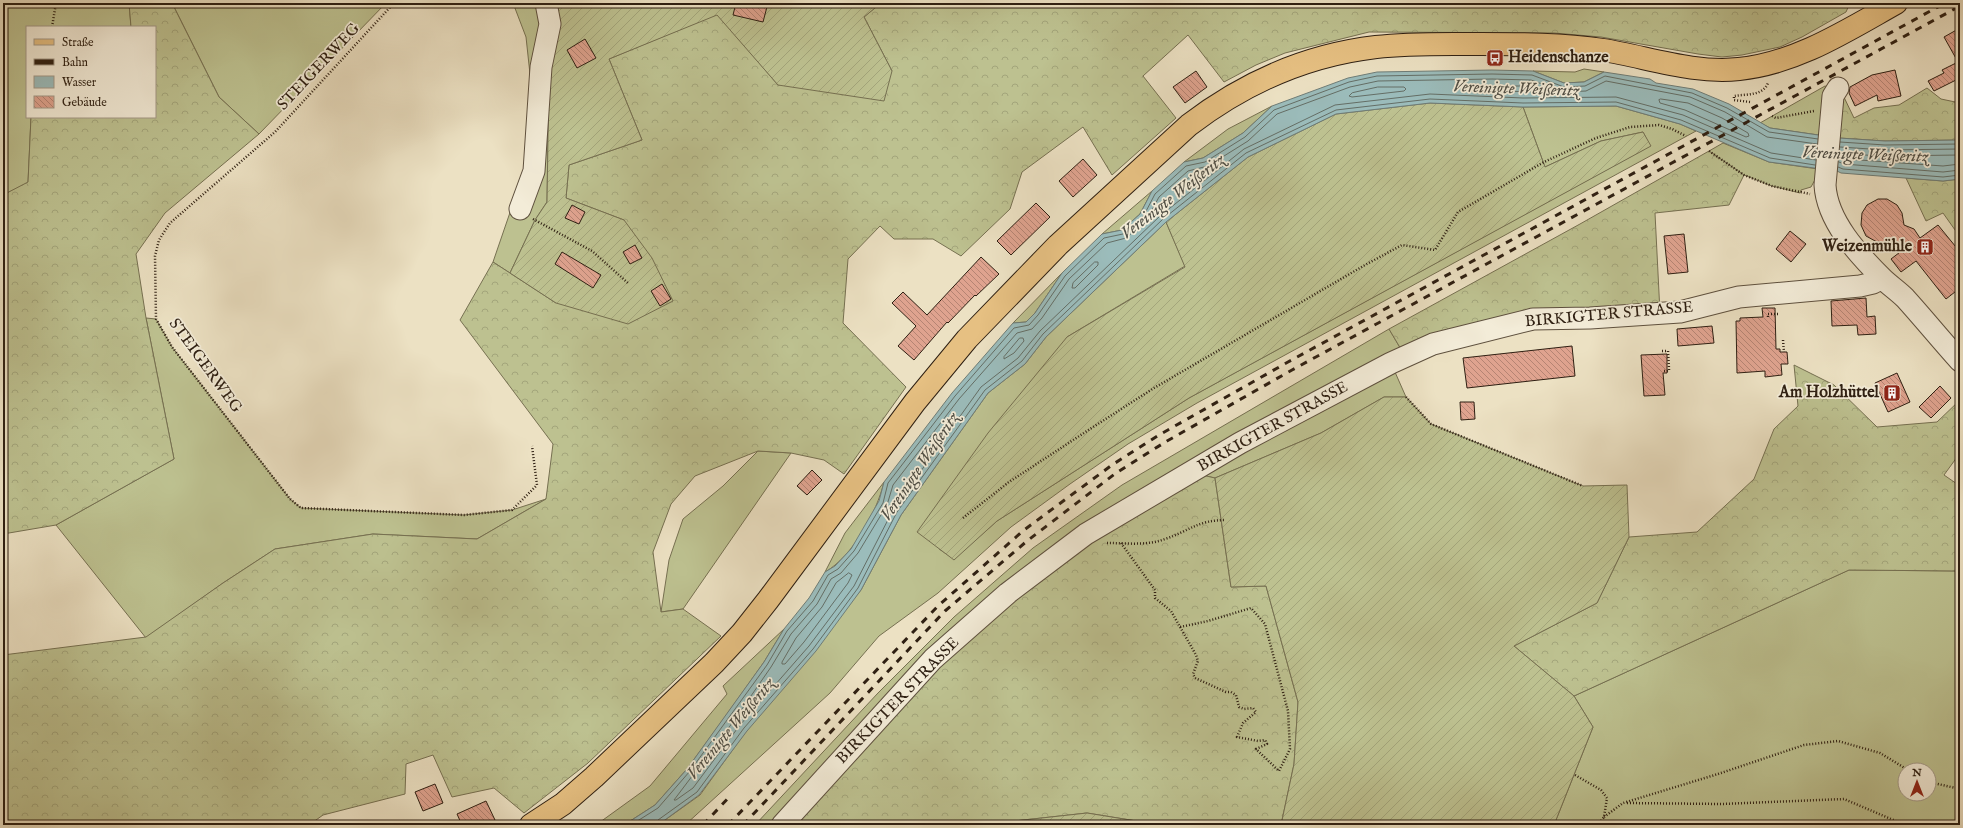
<svg xmlns="http://www.w3.org/2000/svg" width="1963" height="828" font-family="'IM FELL English',serif">
<defs>
<pattern id="forest-crowns" width="20" height="18" patternUnits="userSpaceOnUse"><rect width="20" height="18" fill="#bdc190"/><path d="M2 6a3 3 0 1 1 6 0M12 15a3 3 0 1 1 6 0" fill="none" stroke="#a3a57b"/></pattern>
<pattern id="garden-furrows" width="10" height="10" patternUnits="userSpaceOnUse"><rect width="10" height="10" fill="#bdc190"/><path d="M-1 1l2-2M0 10L10 0M9 11l2-2" fill="none" stroke="#a3a57b"/></pattern>
<pattern id="building-back-hatch" width="6" height="6" patternUnits="userSpaceOnUse"><rect width="6" height="6" fill="#dfa38f"/><path d="M-1 5l2 2M0 0l6 6M5-1l2 2" fill="none" stroke="#b58473"/></pattern>
</defs>
<rect width="100%" height="100%" fill="#ece1c3"/>
<filter id="stains"><feTurbulence type="fractalNoise" baseFrequency=".005" numOctaves="4"/><feColorMatrix values="0 0 0 0 .2 0 0 0 0 .09 0 0 0 0 .02 0 0 0 .5 -.17"/></filter>
<radialGradient id="worn" r=".72"><stop offset=".6" stop-color="#630" stop-opacity="0"/><stop offset="1" stop-color="#630" stop-opacity=".3"/></radialGradient>
<path fill="#bdc190" stroke="#767051" fill-rule="evenodd" d="M3,3H129L131,27H27V117H31L28,183L3,195Z
M172,3H386L259,134L219,97Z
M513,3H546L549,69L547,202L535,220L510,273L493,262L527,163L533,102L526,37Z
M1584,69L1604,72L1584,82L1564,83L1533,71L1575,72Z
M1825,86L1841,91L1839,138L1770,128L1760,123Z
M1272,106L1243,133L1203,158L1184,162L1228,129Z
M1616,106L1680,124L1696,131L1197,403L1128,444L1070,484L1011,527L938,593L879,636L830,693L685,825H658L700,795L747,730L861,590L901,515L988,393L1025,364L1046,337L1166,222L1185,266L1067,337L939,549L954,559L997,521L1189,398L1650,146L1643,132L1601,141L1545,167L1523,107Z
M1723,143L1769,162L1818,169L1817,176L1811,187L1801,190L1800,193L1772,186L1744,175L1709,151Z
M1152,191L1140,214L1122,230L1102,234Z
M1062,273L1035,313L1026,322L1013,323Z
M146,318L156,319L172,347L290,499L301,508L464,515L512,510L546,499L477,539L373,534L275,549L223,583L146,638L56,525L174,459Z
M1389,329L1405,356L1391,363L1406,397H1384L1321,433L1215,478L1189,472L782,825H755L878,693L954,617L1033,548L1122,485Z
M758,451L791,453L683,609L661,612L669,560L683,519L723,486Z
M884,482C877,512 852,557 825,572L845,533Z
M1849,570L1960,571V825H1554L1593,727L1574,696ZM1905,770H1929V794H1905Z
M784,629L764,662L725,717L687,769L655,805L624,825H596L650,786L727,694L723,686Z"/>
<path fill="url(#forest-crowns)" stroke="#767051" d="M129,3H172L219,97L259,134L165,213L136,254L146,318L174,459L56,525L3,534V195L28,182L31,117H155V27H131Z
M881,3H1850L1846,12L1802,37L1780,47L1742,55L1722,57L1698,54L1601,37L1554,33L1369,32L1285,53L1256,65L1224,82L1188,35L1143,76L1176,118L1112,175L1083,127L1022,172L1010,209L961,256L933,239H894L880,226L848,259L843,323L906,387L844,474L824,460L791,453L758,451L695,476L671,504L653,552L661,612L683,609L721,636L588,763L524,813L494,788L452,797L433,755L406,764L405,794L323,815L309,825H3V655L146,637L223,583L275,549L373,534L477,539L546,499L553,444L460,320L493,262L556,303L624,220L566,198L569,165L642,140L609,59L717,14L778,85L892,71L864,17Z
M1927,88L1941,99L1960,103V140L1885,141L1839,138L1841,91L1854,118L1874,108L1899,105Z
M1709,151L1744,175L1729,205L1655,213L1660,313L1533,319L1405,356L1389,329L1580,224Z
M1906,178L1943,181L1960,179V237L1943,213L1926,221Z
M1794,365L1834,385L1877,427L1937,422L1960,400V453L1944,475L1960,486V571L1849,570L1574,696L1514,646L1597,603L1629,537L1697,532L1754,479L1774,429L1798,406Z
M1189,472L1215,478L1231,587L1266,586L1298,702L1294,764L1281,825H1161L1087,813L978,825H782L1008,593Z"/>
<path fill="url(#garden-furrows)" stroke="#767051" d="M546,3H881L864,17L892,71L884,101L778,85L717,15L609,59L642,140L569,165L566,198L624,220L652,258L673,301L628,324L556,303L510,273L535,220L547,202L549,69Z
M1430,103L1523,107L1545,167L1601,141L1643,132L1651,146L1189,398L997,521L954,560L917,532L988,433L1067,337L1185,267L1166,222L1248,157L1336,114Z
M1384,397H1406L1431,424L1583,486L1627,485L1629,537L1597,603L1514,646L1574,696L1593,727L1554,825H1281L1294,764L1298,702L1266,586L1231,587L1215,478L1321,433Z
M1087,813L1161,825H978Z"/>
<path fill="#9bbcbb" stroke="#6f7d77" d="M1492,70L1533,71L1564,83L1584,82L1604,72L1650,79L1656,83L1693,89L1729,104L1770,128L1839,138L1885,141L1960,140V179L1943,181L1841,173L1837,171L1769,162L1680,124L1616,106L1523,107L1430,103L1336,114L1248,157L1166,222L1046,337L1025,364L988,393L901,515L861,590L816,651L747,731L699,795L658,825H624L655,805L687,769L764,662L784,629L809,598L825,572L835,566L851,549L879,501L884,482L952,393L1013,323L1026,322L1035,313L1062,273L1102,234L1122,230L1140,214L1152,191L1184,162L1203,158L1243,133L1272,106L1348,78L1377,72Z"/>
<g fill="none" stroke-linecap="round" stroke-linejoin="round">
<path stroke="#646e66" stroke-width="1" d="M1472,86H1530L1535,90L1534,92L1472,90L1470,88Z
M1378,87H1404L1406,89L1404,91L1352,97L1349,96L1352,93Z
M1661,99L1688,103L1722,118L1748,133L1749,136L1746,137L1685,110L1660,103L1659,100Z
M1840,142L1885,145L1960,144
M1840,147L1885,150L1960,149
M1960,155L1885,156L1844,154L1842,156L1846,159L1943,166L1960,164
M1816,160L1771,153L1683,115L1616,97L1523,98L1430,94L1335,105L1244,149L1160,216L1040,331L1018,358L981,387L893,510L854,586L809,646L740,725L693,788L676,800H674L733,722L771,667L791,634L817,604L831,579L841,573L858,553L887,505L893,485L959,399L1017,333L1032,329L1042,318L1069,279L1107,243L1126,238L1146,221L1159,197L1188,171L1208,166L1248,141L1277,114L1350,87L1378,81L1492,79L1531,80L1564,92L1586,91L1606,81L1690,97L1725,112L1767,137L1817,144
M1839,162L1844,164L1943,172L1960,170
M1838,167L1843,169L1943,177L1960,175
M1191,176H1195L1196,178L1183,189H1180V186Z
M1095,262H1098V265L1075,288H1072L1073,283Z
M1020,338H1023L1024,341L1014,353L1004,359V357Z
M849,573L852,575L848,583L804,642L785,664H782V662L796,638L822,607L836,583Z
M631,825L658,808L690,771L767,665L787,631L813,601L828,575L838,569L854,551L883,503L888,483L955,396L1014,328L1029,325L1038,315L1065,276L1104,238L1123,234L1143,217L1155,194L1186,166L1205,162L1245,137L1274,110L1349,82L1377,76L1492,74L1532,75L1564,87L1585,86L1605,76L1692,93L1727,108L1769,132L1818,139
M656,825L658,820L697,792L744,728L813,649L858,588L897,512L985,390L1022,361L1043,334L1163,219L1246,153L1336,110L1430,99L1523,103L1616,102L1681,120L1770,158L1815,165"/>
</g>
<path fill="url(#building-back-hatch)" stroke="#2e1f12" d="M736,3H768L763,22L733,15Z
M1960,28V78L1934,91L1928,81L1944,73L1942,70L1958,62L1944,37Z
M585,39L596,58L577,68L567,50Z
M1895,70L1901,96L1878,101L1877,95L1855,106L1849,93L1850,87L1872,75Z
M1196,71L1207,87L1185,103L1173,87Z
M1083,159L1097,175L1073,197L1059,181Z
M1878,199H1887L1897,205L1902,213L1904,225L1914,229L1920,238L1938,225L1960,252V288L1946,299L1916,261L1901,272L1891,259L1908,246L1877,242L1866,236L1861,225L1862,213L1867,205Z
M1036,203L1050,217L1011,255L997,241Z
M572,205L585,212L579,224L565,218Z
M1790,231L1806,244L1791,262L1776,249Z
M1684,234L1688,272L1668,274L1664,236Z
M635,245L642,258L630,264L623,252Z
M562,252L601,275L593,288L555,264Z
M981,257L999,274L976,296L975,295L948,323L947,322L914,360L898,346L916,326L892,303L903,292L927,315Z
M662,284L671,299L660,306L651,291Z
M1866,298L1867,317L1875,316L1876,334L1858,335L1857,325L1832,326L1831,301Z
M1762,308H1775L1776,349H1780V352H1787L1788,364H1781L1782,375L1765,377V371L1737,373L1736,321H1740V318L1763,317Z
M1712,326L1714,343L1678,346L1677,329Z
M1572,346L1575,376L1467,388L1463,358Z
M1667,354V373H1663L1665,395L1644,396L1641,355Z
M1897,373L1910,402L1888,412L1875,383Z
M1940,386L1951,398L1931,418L1919,407Z
M1460,402H1474L1475,419L1461,420Z
M812,470L822,480L807,495L797,486Z
M435,784L443,803L423,811L415,792Z
M486,801L495,820L483,825H462L457,814Z"/>
<g fill="none" stroke-linecap="round" stroke-linejoin="round">
<defs>
<path id="minor" d="M1838,88L1833,96L1825,185C1827,221 1858,254 1882,278C1889,285 1898,291 1905,298C1924,319 1941,340 1960,361
M520,209L534,171L541,67L550,24L546,3
M782,825L933,659L1008,593L1086,534L1240,443L1391,363L1433,344L1533,319L1590,318L1680,312L1739,297L1860,286L1873,283L1882,278"/>
<path id="major" d="M531,825L563,804L594,777L714,663L742,633L768,600L915,402L967,339L1058,245L1189,125C1244,83 1307,55 1376,47C1410,43 1446,44 1480,44C1521,44 1562,44 1603,50C1647,57 1694,74 1739,69C1797,63 1846,31 1896,3"/>
</defs>
<use href="#minor" stroke="#5e503e" stroke-width="23"/>
<use href="#major" stroke="#2e1f12" stroke-width="24"/>
<path stroke="#2e1f12" stroke-width="2.5" stroke-dasharray="1 2" stroke-linecap="butt" d="M394,3L275,132L170,223L159,240L155,256L156,319L172,347L290,499L301,508L464,515L512,510L537,485L532,446
M52,27L56,3
M1750,102L1734,100V96C1746,94 1763,96 1768,83
M1772,116L1776,118L1814,111
M1709,151L1744,175L1772,186L1810,194
M533,219L592,251L629,284
M1768,317V314H1780
M1783,340L1784,352
M1662,351H1668L1669,369V371H1663
M1406,397L1431,424L1583,486
M963,518L1009,482L1090,429L1154,388L1365,265L1402,245L1435,250L1458,212L1544,162L1596,138L1630,127L1659,125L1672,129L1686,136
M1107,543C1126,543 1147,546 1165,539C1189,531 1198,520 1226,520
M1121,543L1155,590V598L1171,611L1196,655L1198,661L1193,674L1195,678L1226,692H1231L1236,695L1239,707L1244,709L1253,708L1256,712L1243,723L1237,737L1258,741L1265,740L1267,744L1256,749L1279,771L1290,749L1288,711L1265,624L1251,608L1208,621L1180,627
M1575,775L1601,790L1607,798L1604,817L1598,825
M1929,782L1960,789
M1627,803L1722,804L1844,799L1905,825
M1604,817L1623,803L1718,774L1804,745L1838,741L1880,753L1908,770"/>
<use href="#minor" stroke="#f3ecd8" stroke-width="21"/>
<use href="#major" stroke="#e6c082" stroke-width="22"/>
<path stroke="#2e1f12" stroke-width="3" stroke-dasharray="7 7" stroke-linecap="butt" d="M703,825L731,795
M728,825L938,606L1024,530L1112,465L1159,435L1288,362L1945,3
M743,825L945,611L1027,541L1116,473L1167,441L1292,370L1960,6"/>
</g>
<defs>
<symbol id="bus-square" viewBox="-11 -11 22 22"><rect x="-9" y="-9" width="18" height="18" rx="4" fill="#8f2418" stroke="#f3ecd8"/><path d="M-5-6H5V4H4V6H2V4H-2V6H-4V4H-5ZM-3.5-4V0h7V-4ZM-3.5 1.2v1.5H-2V1.2ZM2 1.2v1.5H3.5V1.2Z" fill="#fff"/></symbol>
<symbol id="building-square" viewBox="-11 -11 22 22"><rect x="-9" y="-9" width="18" height="18" rx="4" fill="#8f2418" stroke="#f3ecd8"/><path d="M-4-6H4V6H1V3H-1V6H-4ZM-2.5-4.3h1.7v1.8h-1.7ZM.8-4.3h1.7v1.8H.8ZM-2.5-1h1.7V.8h-1.7ZM.8-1h1.7V.8H.8Z" fill="#fff"/></symbol>
</defs>
<g fill-rule="evenodd">
<use href="#bus-square" x="1485" y="48" width="20" height="20"/>
<use href="#building-square" x="1915" y="237" width="20" height="20"/>
<use href="#building-square" x="1882" y="383" width="20" height="20"/>
</g>
<g text-anchor="middle" dominant-baseline="central" stroke-width="3.5" stroke-linejoin="round" paint-order="stroke">
<g font-size="16" font-weight="bold" fill="#2e1f12" stroke="#f3ecd8" text-anchor="end">
<text x="1508" y="58" text-anchor="start">Heidenschanze</text>
<text x="1912" y="247">Weizenmühle</text>
<text x="1879" y="393">Am Holzhüttel</text>
</g>
<g font-size="16" fill="#2e1f12" stroke="#f3ecd8">
<text transform="translate(319 67) rotate(-47)">STEIGERWEG</text>
<text transform="translate(1609 315) rotate(-5)">BIRKIGTER STRASSE</text>
<text transform="translate(205 366) rotate(54)">STEIGERWEG</text>
<text transform="translate(1273 427) rotate(-29)">BIRKIGTER STRASSE</text>
<text transform="translate(898 701) rotate(-46)">BIRKIGTER STRASSE</text>
</g>
<g font-size="17" font-style="italic" fill="#4f4e45" stroke="#f3ecd8">
<text transform="translate(1516 89) rotate(2)">Vereinigte Weißeritz</text>
<text transform="translate(1865 155) rotate(2)">Vereinigte Weißeritz</text>
<text transform="translate(1173 197) rotate(-38)">Vereinigte Weißeritz</text>
<text transform="translate(920 467) rotate(-56)">Vereinigte Weißeritz</text>
<text transform="translate(731 729) rotate(-50)">Vereinigte Weißeritz</text>
</g>
</g>
<rect width="1963" height="828" fill="none" stroke="#ece1c3" stroke-width="16"/>
<rect x="4" y="4" width="1955" height="820" fill="none" stroke="#2e1f12" stroke-width="2"/>
<rect x="8" y="8" width="1947" height="812" fill="none" stroke="#2e1f12"/>
<rect x="26" y="26" width="130" height="92" fill="#f3ecd8" stroke="#a49a89"/>
<rect x="34" y="39" width="20" height="6" fill="#e6c082" stroke="#a49a89"/>
<text x="62" y="46" font-size="12" fill="#2e1f12">Straße</text>
<rect x="34" y="59" width="20" height="6" fill="#2e1f12" stroke="#a49a89"/>
<text x="62" y="66" font-size="12" fill="#2e1f12">Bahn</text>
<rect x="34" y="76" width="20" height="12" fill="#9bbcbb" stroke="#a49a89"/>
<text x="62" y="86" font-size="12" fill="#2e1f12">Wasser</text>
<rect x="34" y="96" width="20" height="12" fill="url(#building-back-hatch)" stroke="#a49a89"/>
<text x="62" y="106" font-size="12" fill="#2e1f12">Gebäude</text>
<g transform="translate(1917 782)"><circle r="19" fill="#f3ecd8" stroke="#a49a89"/>
<path d="M0-3L7 15L0 10L-7 15Z" fill="#8f2418"/>
<text y="-6" font-size="11" font-weight="bold" text-anchor="middle" fill="#2e1f12">N</text>
</g>
<rect width="100%" height="100%" filter="url(#stains)"/>
<rect width="100%" height="100%" fill="url(#worn)"/>
</svg>
